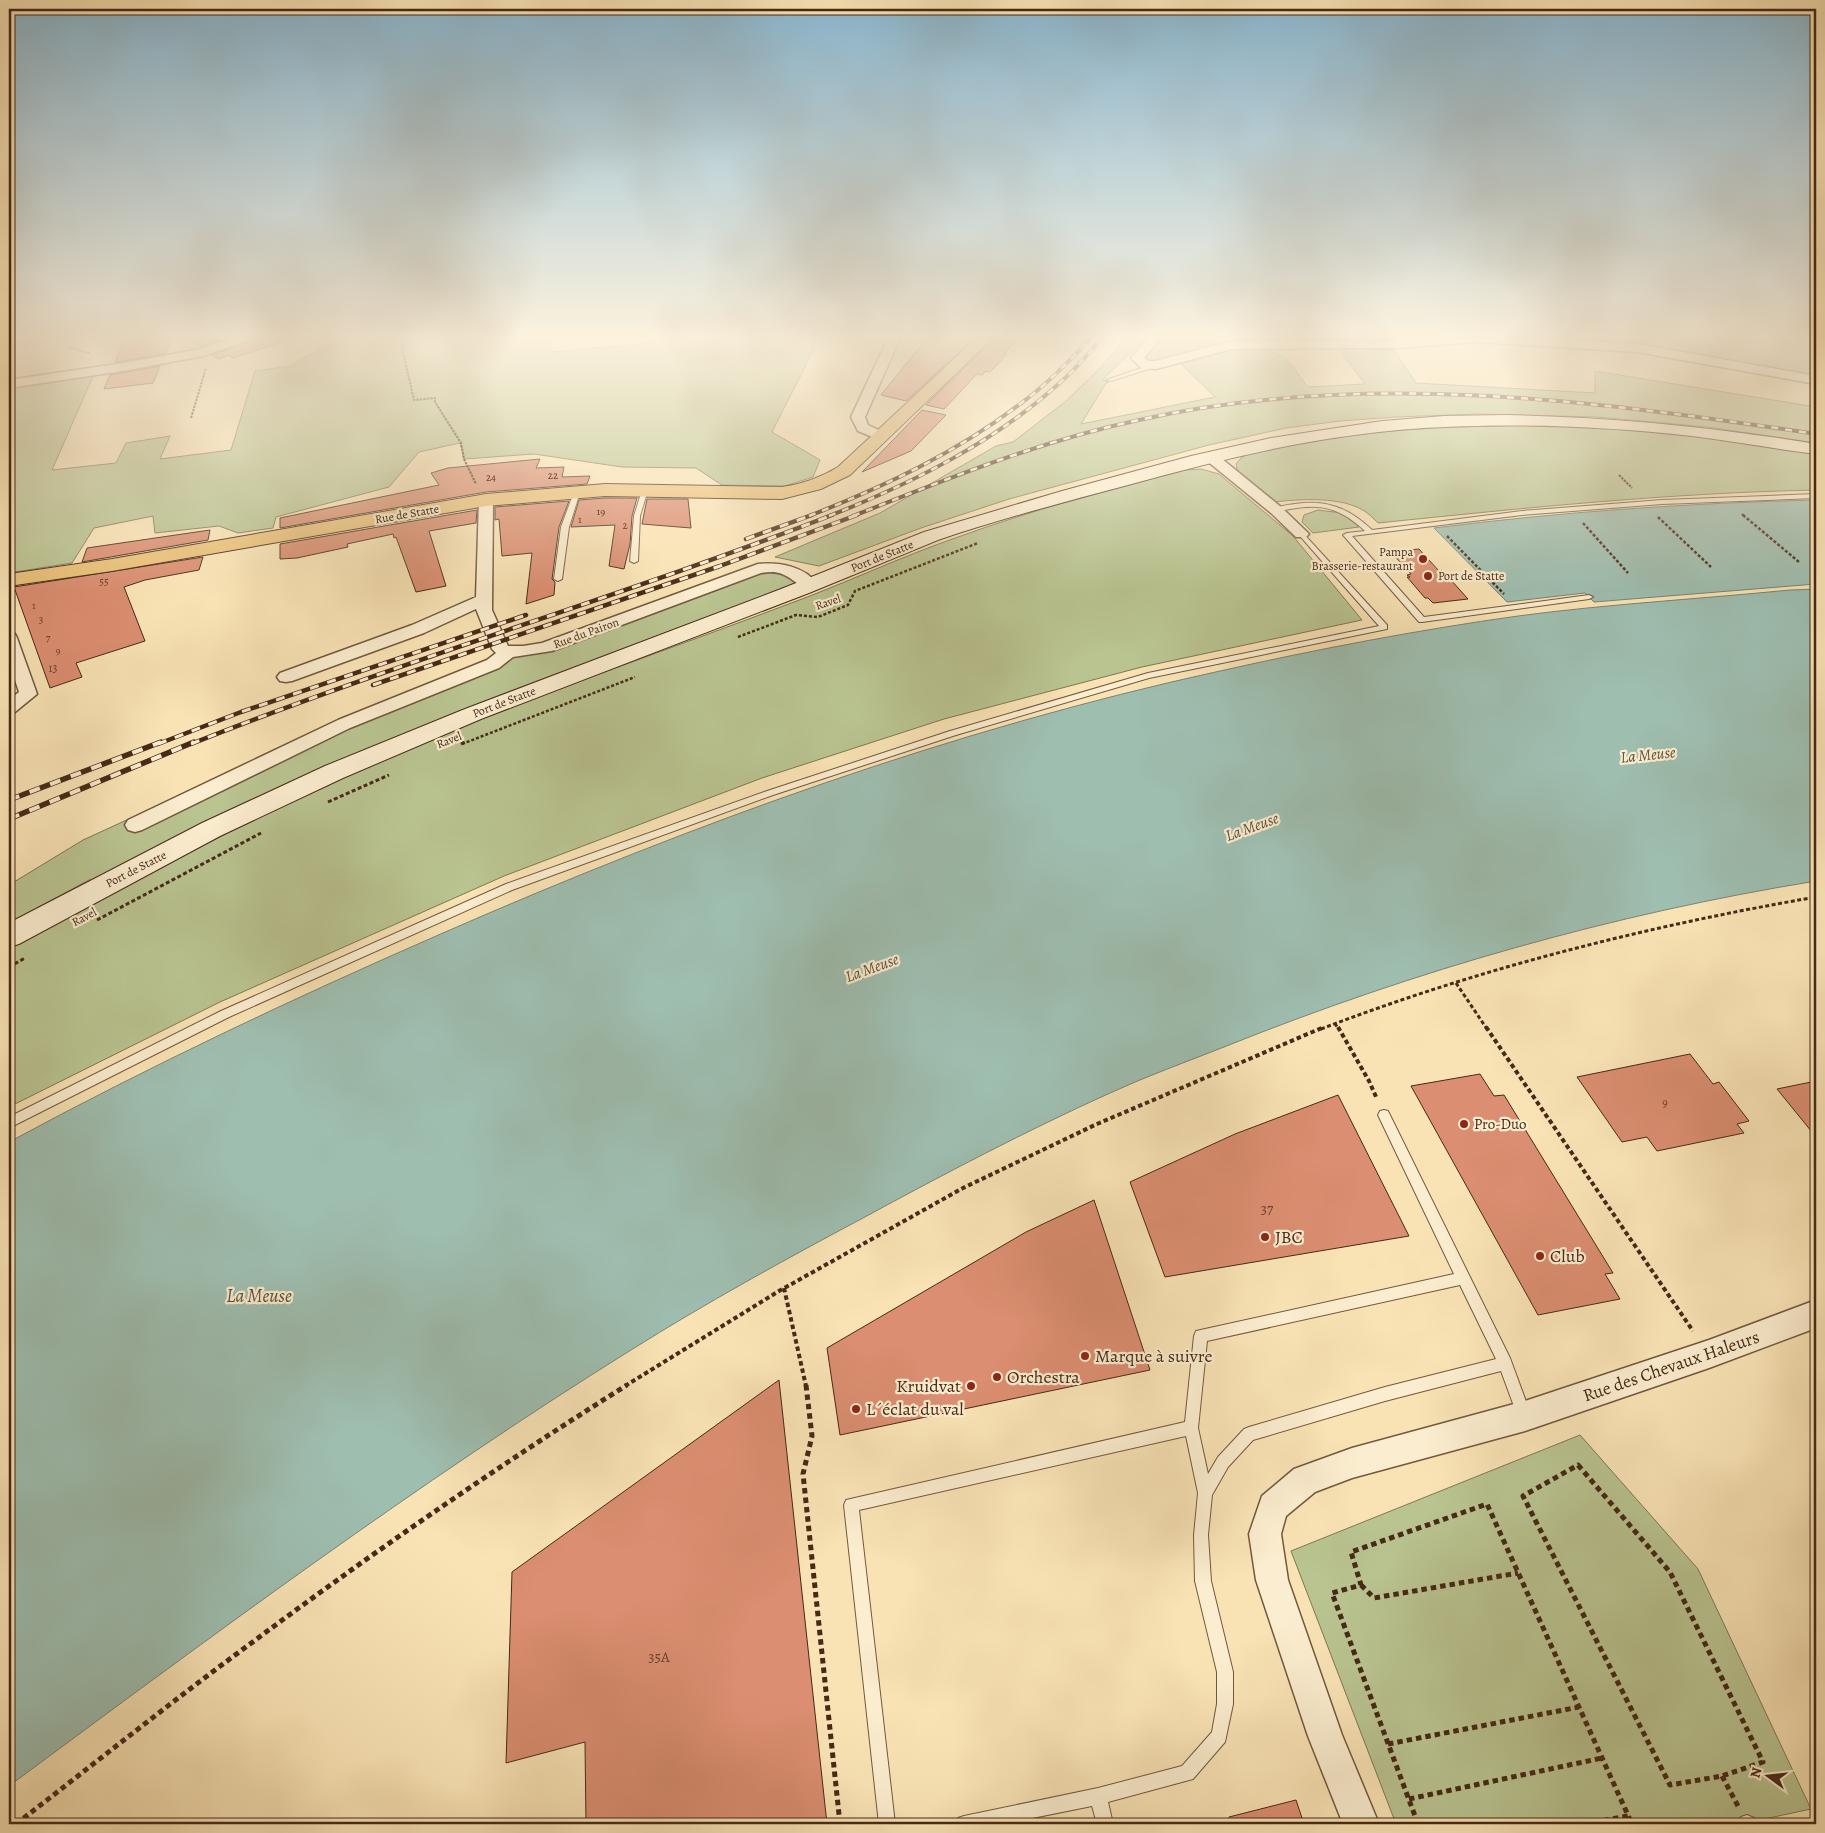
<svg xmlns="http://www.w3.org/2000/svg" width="1825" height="1833" font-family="Alegreya,serif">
<rect width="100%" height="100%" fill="#f9e3b5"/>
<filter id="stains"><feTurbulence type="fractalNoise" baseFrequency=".004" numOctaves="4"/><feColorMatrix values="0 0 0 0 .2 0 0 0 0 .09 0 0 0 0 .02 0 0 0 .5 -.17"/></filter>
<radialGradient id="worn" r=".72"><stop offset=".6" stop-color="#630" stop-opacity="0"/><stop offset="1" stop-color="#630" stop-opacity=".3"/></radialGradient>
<path fill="#b9c491" stroke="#807654" d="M349,334H551L552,352L649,343L652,334H810L815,346C802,375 786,403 772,432L820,460L813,477L785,486L722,485L696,468L622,467L534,454L464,459L460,443L419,452L389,487L276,517L273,528L238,533L219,526L155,533L153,516L94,528L72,563L9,573V386L94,374L52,470L116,463L126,443L170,436L160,459L231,450L255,371L290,366Z
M1129,334H1151L1102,380L1109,382L1106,383L1081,424L1215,397L1178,361L1221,347L1260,346L1261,350C1287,352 1293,368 1308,387L1365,384L1338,348L1394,350L1416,383L1595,393V371L1816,407V443L1707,427L1598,417L1476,414L1396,417L1340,421L1286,428L1209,445L1009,499L921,528L819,566L775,557L880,513L996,446L1013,442L1066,401L1099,369Z
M1180,334H1210L1219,345C1203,350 1159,368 1145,358L1155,343Z
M1568,334H1816V378Z
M1525,424L1608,427L1696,435L1816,453V490C1669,493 1524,508 1378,523C1374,519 1370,515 1366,512C1343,496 1300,499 1274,502L1238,473L1236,464C1238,462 1239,460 1241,458C1250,451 1267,451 1278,448C1359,431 1442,426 1525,424Z
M1201,469L1219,474L1293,536L1362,620L1142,667L944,719L762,778L504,876L220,1002L9,1107V949C149,872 291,797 438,736C553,689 670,649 786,605C844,584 900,557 958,537C1032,510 1108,490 1185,470Z
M1318,510L1342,513L1359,527L1313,533L1302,522L1304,515Z
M774,567L810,585L491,706L121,876L89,880L9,923V885L83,840L131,818L135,824L344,724L519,653Z
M1580,1435L1698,1569L1811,1809L1741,1824H1396L1291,1551Z"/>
<path fill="#9ebeb0" stroke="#7b8273" d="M1816,500V584L1594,602L1585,593L1507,602L1434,528C1560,512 1688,503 1816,500Z
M1816,589V881C1613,914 1416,970 1224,1047C1186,1062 1147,1076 1110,1093C1026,1131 944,1174 863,1218C784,1260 706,1303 631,1350C416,1484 213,1635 9,1786V1142C150,1066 296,997 443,933C692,824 954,729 1220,671C1318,649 1418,630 1518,616C1608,604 1700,599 1790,590Z"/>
<path fill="#db8e71" stroke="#462917" d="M145,334H173L165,354L115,362L126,336Z
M183,334H240L201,347Z
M263,334H293L294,338L232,358L229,355L218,359L212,355L260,338Z
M930,334H979L906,401L881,395Z
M999,334H1022L1004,354H1007L990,372L986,371L982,375L977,374L944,409L926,405Z
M160,366L153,383L104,389L110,375Z
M922,410L946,415L911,451L862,472Z
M540,459L536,468L564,467L562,477L590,476L587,484L486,492L280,528V518L439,485L431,473L448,468Z
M605,498H637L632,516L630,544L624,569L609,566L615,525L571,527L579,500Z
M647,499H688L691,528L642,524Z
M569,501L559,527L552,579L555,582L554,595L526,604L532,553L502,556L499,519L495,520V507Z
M477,510L476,523L429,531L446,586L416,592L396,537L394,538L393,534L347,544L348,547L297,558L280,559V544Z
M210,530L208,540L82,562L87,548Z
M1419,549L1439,571L1442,570L1468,599L1433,603L1428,598H1425L1407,577H1410L1407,575L1411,574L1391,552Z
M203,557L199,570L145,580L124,587L145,641L76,663L82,677L50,688L14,587Z
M1690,1054L1713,1084L1719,1082L1749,1121L1737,1124L1744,1133L1657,1151L1647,1137L1622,1142L1577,1077Z
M1480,1074L1494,1096L1504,1095L1613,1273L1605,1274L1620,1299L1538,1315L1411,1086Z
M1816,1081V1137L1777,1089Z
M1338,1095L1409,1236L1165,1277L1130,1182L1235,1134Z
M1094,1200L1150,1370L840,1435L827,1348L1026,1232Z
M779,1380L827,1824H586L585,1742L506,1763L512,1572Z
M1296,1800L1304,1824H1230L1229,1817Z"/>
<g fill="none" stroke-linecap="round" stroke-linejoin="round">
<defs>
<path id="lane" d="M1156,363L1159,365L1158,366L1111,381L1106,380Z
M645,488L648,490L640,516L638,561L634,563L630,561L634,516L642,490Z
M577,490L580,492L569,527L562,579L558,581L554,579L561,527L574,492Z
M1816,494V498L1662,504L1522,515L1352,536L1424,617L1589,595L1593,597L1589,599L1422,622H1419L1343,535L1347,533L1365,531C1335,503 1313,503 1276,512L1273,510C1278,506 1287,505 1295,504C1326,499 1349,508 1372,530L1522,511L1662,500Z
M1301,532L1303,533L1387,625V629L1149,678L956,735L773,795L512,890L229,1017L9,1128V1117L221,1011L506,884L767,791L950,731L1148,673L1379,626L1299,535L1297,534Z
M1384,1110L1388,1111L1510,1358L1531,1415L1529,1420L1524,1422L1519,1420L1501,1371L1385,1401L1253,1440L1228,1467L1212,1495L1208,1535L1211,1581L1233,1672V1704L1225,1742L1193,1779L1108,1802L1113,1824H1097L1092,1806L1003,1824H956L958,1818L964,1816L1098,1788L1182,1766L1212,1732L1217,1704V1672L1195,1581L1194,1535L1198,1493L1186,1436L859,1510L895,1824H879L844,1505L846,1500L1185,1422L1194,1336L1196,1331L1454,1274L1378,1115L1380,1111ZM1460,1285L1496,1359L1385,1387L1249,1427L1244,1429L1218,1457L1208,1474L1198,1428L1207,1341Z
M1747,1815L1754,1818L1756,1824H1739L1741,1817Z"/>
<path id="street" d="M245,334H261L259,336L203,356L123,371L9,388V380L123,363L200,349Z
M890,334H902L865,417L868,425L885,433L887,436L880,440L858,431L851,417Z
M1152,334H1164L1144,358L1148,361H1155L1232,341L1401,340L1476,334L1637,344L1816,376V384L1637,352L1476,342L1401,348L1232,349L1156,369L1141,368L1131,358Z
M1211,453L1216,454L1281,507L1306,531L1309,534L1306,537H1296L1271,513L1206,460L1204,457L1206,454Z
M486,496L491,497L493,500L492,610L508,646H523L542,643L758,564C779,562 805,566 818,585L816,588C802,592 794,578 782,574C775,571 768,572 761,573L552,651L513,657L499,668L350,728L142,830L135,832L128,830L125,825L128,820L338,720L487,660L496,653L492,649L476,609L424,633L292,681L286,682L280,681L277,677L280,673L412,625L476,597L479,500L481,497Z
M9,633L15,634L17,638L37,694L15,712L9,714V700L19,692L9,662Z
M1816,1300V1328L1709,1368L1525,1431L1352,1478L1315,1492L1286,1516L1281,1534L1288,1580L1342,1735L1379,1824H1343L1308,1736L1256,1580L1249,1534L1262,1496L1294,1469L1352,1448L1525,1401L1709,1340Z"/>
<path id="secondary" d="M1506,415C1611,417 1713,427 1816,444V454C1775,449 1733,441 1692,436C1610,427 1527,423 1445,427C1336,431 1232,456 1128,485C1064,502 1000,519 938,540L809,593L481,719L343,778L220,836L19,944L9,947V923L202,823L325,766L465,709L781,589L924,532L1062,491L1191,456L1271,438L1382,421L1444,416Z"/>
<path id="primary" d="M981,334H997L850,475L821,489L782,499L605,496L486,506L112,571L9,586V574L112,559L486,494L605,484L782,487C802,484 820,478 838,467Z"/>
</defs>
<use href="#lane" stroke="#73583e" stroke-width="2"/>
<use href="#street" stroke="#73583e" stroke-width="3"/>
<use href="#secondary" stroke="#462917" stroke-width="2"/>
<use href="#primary" stroke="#462917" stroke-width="2"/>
<path stroke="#462917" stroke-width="2" stroke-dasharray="2.5 1" stroke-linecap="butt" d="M405,334L402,348L414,400L435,398V402L461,443L464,459L476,484
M67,347L89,353V355
M191,418L206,368
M1619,475L1632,488
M1742,514L1744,516"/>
<path stroke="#462917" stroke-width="2.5" stroke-dasharray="3 2" stroke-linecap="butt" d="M1743,515L1799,562
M1658,517L1711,567
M1583,523L1628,573
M1447,536L1504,594
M738,637L796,615L818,617L848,605L855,591L978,543
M462,744L635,677"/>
<path stroke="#462917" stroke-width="3" stroke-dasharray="4 2.5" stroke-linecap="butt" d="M461,744L465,742
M328,802L389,775
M97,920L261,833
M9,967L25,958
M1456,983L1487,1029
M1335,1023L1338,1029
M1321,1029C1480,968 1648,926 1816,897"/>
<path stroke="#462917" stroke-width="4" stroke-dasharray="4.5 3" stroke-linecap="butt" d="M1338,1027L1369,1081L1377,1099
M1486,1027L1693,1331
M784,1288L806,1386
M625,1386L779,1291L963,1188L1097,1124L1324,1027"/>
<path stroke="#462917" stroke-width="5" stroke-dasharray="5.5 4" stroke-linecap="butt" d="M806,1385L812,1436L803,1474L840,1824
M1578,1465L1670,1572L1763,1762L1722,1776L1670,1785L1523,1496Z
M1361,1585L1374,1598L1518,1573
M1388,1744L1579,1707
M1722,1776L1738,1806
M1409,1799L1602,1758
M16,1824C94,1764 171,1702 250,1644C372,1553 498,1466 627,1385
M1418,1824L1332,1593L1361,1585L1351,1552L1487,1504L1632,1824
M1585,1824L1628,1816"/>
<use href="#lane" fill="#fbedcf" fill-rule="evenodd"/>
<use href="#street" fill="#fbedcf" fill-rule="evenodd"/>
<use href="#secondary" fill="#fbedcf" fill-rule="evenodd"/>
<use href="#primary" fill="#ecc27a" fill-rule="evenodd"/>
<defs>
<path id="rail-far2" d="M809,516C883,487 956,453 1020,404C1048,384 1071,359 1095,334
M829,516C913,483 997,441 1064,379C1079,366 1092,349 1105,334
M853,516C947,479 1040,441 1139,420C1363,370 1591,400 1816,434"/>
<path id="rail-far1" d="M746,539L812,515
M373,685L720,566L857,515
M158,744L241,712L526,615
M191,744C402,660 621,597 832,515"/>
<path id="rail" d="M9,800L161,742
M9,819L194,742"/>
</defs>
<use href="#rail-far2" stroke="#462917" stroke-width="4"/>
<use href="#rail-far1" stroke="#462917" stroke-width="4.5"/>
<use href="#rail" stroke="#462917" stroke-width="5.5"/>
<use href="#rail-far2" stroke="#fbedcf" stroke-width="2.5" stroke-dasharray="7" stroke-linecap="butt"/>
<use href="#rail-far1" stroke="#fbedcf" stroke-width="3" stroke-dasharray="9" stroke-linecap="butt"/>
<use href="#rail" stroke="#fbedcf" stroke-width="4" stroke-dasharray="11" stroke-linecap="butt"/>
</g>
<linearGradient id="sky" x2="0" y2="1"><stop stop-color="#8ab8d2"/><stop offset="0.57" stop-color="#fcf2de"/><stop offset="1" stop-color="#fcf2de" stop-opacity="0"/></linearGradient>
<rect width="1825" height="590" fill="url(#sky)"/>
<g fill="#8f2418" stroke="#fbedcf" stroke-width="2">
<circle cx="1423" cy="559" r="5"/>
<circle cx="1428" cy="576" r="5"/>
<circle cx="1464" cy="1124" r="5"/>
<circle cx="1265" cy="1237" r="5"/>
<circle cx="1540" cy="1256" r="5"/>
<circle cx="1085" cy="1356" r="5"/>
<circle cx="997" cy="1377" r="5"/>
<circle cx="971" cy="1386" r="5"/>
<circle cx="856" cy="1409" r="5"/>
</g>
<g text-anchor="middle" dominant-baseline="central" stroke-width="4.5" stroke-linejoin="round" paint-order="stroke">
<g font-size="11" fill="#6b422e">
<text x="553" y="475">22</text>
<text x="491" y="477">24</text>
<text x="601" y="511">19</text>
<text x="580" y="519">1</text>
<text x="625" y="525">2</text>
<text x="104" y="581">55</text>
<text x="34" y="605">1</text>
<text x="41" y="619">3</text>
<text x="48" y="637">7</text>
<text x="58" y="650">9</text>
</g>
<g font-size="12" fill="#462917" stroke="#fbedcf">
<text transform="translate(407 514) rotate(-10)">Rue de Statte</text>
<text transform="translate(882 556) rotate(-22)">Port de Statte</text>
<text transform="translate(828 602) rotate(-19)">Ravel</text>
<text transform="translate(586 633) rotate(-20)">Rue du Pairon</text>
<text transform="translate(504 702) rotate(-21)">Port de Statte</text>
<text transform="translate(449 740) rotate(-22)">Ravel</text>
<text transform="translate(136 869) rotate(-27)">Port de Statte</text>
<text transform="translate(84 917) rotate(-28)">Ravel</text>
</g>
<g font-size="12" fill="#462917" stroke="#fbedcf" text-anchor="end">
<text x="1413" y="552">Pampa<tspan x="1413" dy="14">Brasserie-restaurant</tspan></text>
<text x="1438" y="576" text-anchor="start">Port de Statte</text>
</g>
<g font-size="12" fill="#6b422e">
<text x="53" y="668">13</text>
<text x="1665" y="1103">9</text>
</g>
<g font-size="15" fill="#462917" stroke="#fbedcf" text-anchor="start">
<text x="1474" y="1124">Pro-Duo</text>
</g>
<g font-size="15" fill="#6b422e">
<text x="1267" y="1209">37</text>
<text x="659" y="1657">35A</text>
</g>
<g font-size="16" font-style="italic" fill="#5c4e3d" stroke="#fbedcf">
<text transform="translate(1648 755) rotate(-6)">La Meuse</text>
<text transform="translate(1252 827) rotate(-20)">La Meuse</text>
<text transform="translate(872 968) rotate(-20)">La Meuse</text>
</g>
<g font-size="18" fill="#462917" stroke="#fbedcf" text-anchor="start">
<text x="1275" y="1237">JBC</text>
<text x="1550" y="1256">Club</text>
<text x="1095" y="1356">Marque à suivre</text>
<text x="1007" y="1377">Orchestra</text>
<text x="961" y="1386" text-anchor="end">Kruidvat</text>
<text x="866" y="1409">L´éclat du val</text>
</g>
<g font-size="18" fill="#462917" stroke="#fbedcf">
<text transform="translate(1671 1366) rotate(-19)">Rue des Chevaux Haleurs</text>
</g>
<g font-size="19" font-style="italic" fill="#5c4e3d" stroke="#fbedcf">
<text x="259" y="1296">La Meuse</text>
</g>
</g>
<rect width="1825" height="1833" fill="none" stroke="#f9e3b5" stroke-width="30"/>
<rect x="10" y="10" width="1805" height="1813" fill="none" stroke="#462917" stroke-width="2.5"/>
<rect x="15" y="15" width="1795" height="1803" fill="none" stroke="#462917"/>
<g transform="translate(1768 1776) rotate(285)" stroke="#fbedcf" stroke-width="4" paint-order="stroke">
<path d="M0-4L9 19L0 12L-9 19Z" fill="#462917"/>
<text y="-8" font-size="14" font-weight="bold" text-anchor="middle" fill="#462917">N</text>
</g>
<rect width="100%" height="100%" filter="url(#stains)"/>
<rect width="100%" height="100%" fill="url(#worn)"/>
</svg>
